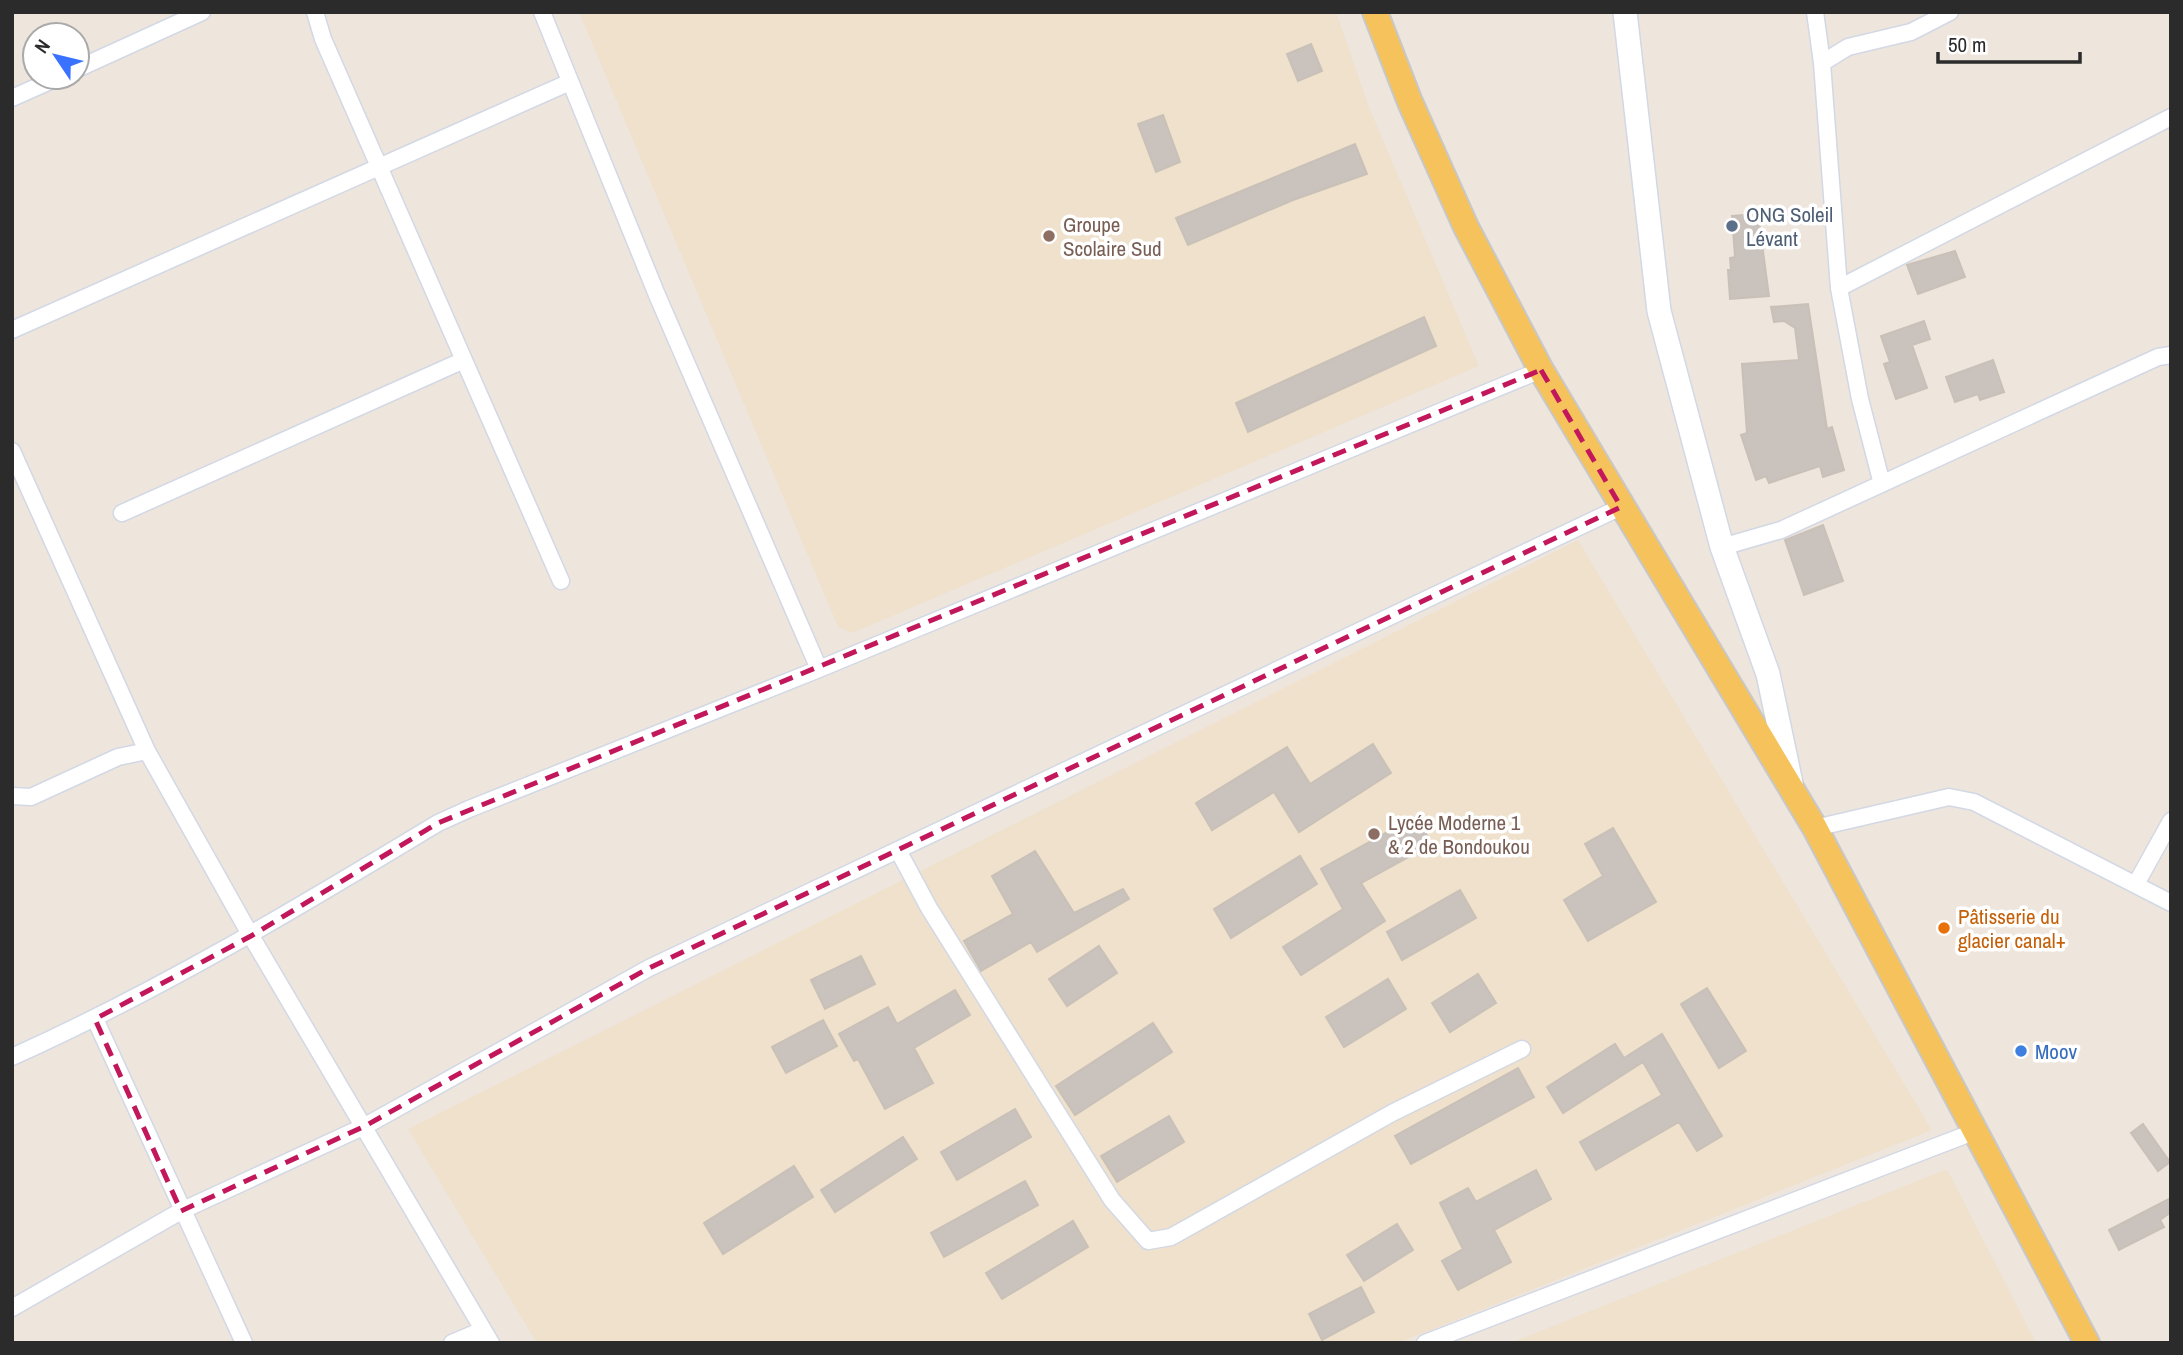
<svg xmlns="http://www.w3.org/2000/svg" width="2183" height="1355" font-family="'Archivo Narrow',sans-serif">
<rect width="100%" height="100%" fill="#eee5dd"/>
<path fill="#efe1cc" d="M579,12H1336L1369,107L1479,366L852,633L838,627Z
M1578,540L1932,1130L1398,1343H537L408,1129Z
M1947,1169L2036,1343H1510Z"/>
<path fill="#c9c2bd" stroke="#c9c1b7" stroke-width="2" d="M1311,44L1322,71L1298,81L1287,54Z
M1163,115L1180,162L1156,172L1138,124Z
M1355,144L1367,174L1293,200L1188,245L1176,218Z
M1758,214L1769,296L1730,299L1728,270H1731L1730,258L1735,257L1732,216Z
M1955,251L1965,277L1918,294L1907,265Z
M1808,304L1827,429L1832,427L1844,470L1823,477L1820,466L1769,483L1766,476L1756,480L1741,435L1747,433L1742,364L1799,360L1795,328L1784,321L1774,322L1771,307Z
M1424,317L1436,346L1248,432L1236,403Z
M1924,321L1930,339L1912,345L1927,388L1896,399L1884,364L1890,362L1881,336Z
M1993,360L2004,392L1980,400L1978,394L1955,402L1946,377Z
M1823,525L1843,581L1804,595L1785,540Z
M1373,744L1391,773L1299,832L1274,792L1212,830L1196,803L1287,747L1310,784Z
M1416,816L1432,844L1361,883L1385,921L1301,975L1283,947L1343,909L1321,869Z
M1613,828L1656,902L1588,941L1564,900L1603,876L1585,844Z
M1035,851L1074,913L1123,889L1129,899L1037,952L1031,942L981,971L964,941L1013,914L992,876Z
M1300,856L1317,884L1231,938L1214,909Z
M1460,890L1476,918L1402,960L1387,932Z
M1099,946L1117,973L1067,1006L1049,979Z
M861,956L875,984L825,1009L811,980Z
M1478,974L1496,1003L1450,1032L1432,1003Z
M1388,979L1406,1009L1344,1047L1326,1017Z
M1707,988L1746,1051L1719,1068L1681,1004Z
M955,990L970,1015L914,1048L933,1083L885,1109L858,1059L854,1061L839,1034L888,1007L897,1024Z
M823,1020L837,1046L786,1073L772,1047Z
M1153,1023L1172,1052L1075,1115L1056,1086Z
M1662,1034L1722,1136L1697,1151L1679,1122L1596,1170L1580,1142L1662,1095L1643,1062L1563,1113L1547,1087L1615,1044L1624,1058Z
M1518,1068L1534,1097L1411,1164L1395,1136Z
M1015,1109L1031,1137L957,1180L941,1152Z
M1169,1116L1184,1142L1117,1182L1101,1156Z
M2143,1124L2170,1162L2158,1171L2131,1133Z
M903,1137L917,1159L835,1212L821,1190Z
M794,1166L813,1197L723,1254L704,1223Z
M1536,1170L1551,1199L1494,1230L1511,1262L1458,1290L1442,1261L1463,1249L1440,1203L1468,1188L1476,1202Z
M1025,1181L1038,1205L944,1257L931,1233Z
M2171,1198V1212L2160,1220L2164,1227L2119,1250L2109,1230Z
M1073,1221L1088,1247L1002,1299L986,1273Z
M1397,1224L1413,1250L1364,1281L1347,1255Z
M1361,1287L1374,1312L1322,1340L1309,1314Z"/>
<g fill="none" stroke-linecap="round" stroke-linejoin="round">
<defs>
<path id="street" d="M315,12L323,39L561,581
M542,12L657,295L819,669
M1815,12L1822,63L1848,47L1911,32L1950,12
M1822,63L1839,288L1860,399L1882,484
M77,69L202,12
M12,98L59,77
M1839,288L2171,117
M12,330L570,82
M12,451L147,751L251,936L491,1343
M122,513L464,360
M1722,547L1781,530L2158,357L2171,355
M12,796L31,797L118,757L147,751
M1815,828L1949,797L1974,802L2171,903
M899,852L929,908L1112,1200L1148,1241L1171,1237L1392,1113L1522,1049
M2136,884L2171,821
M95,1019L244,1343
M12,1057C161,990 299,907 438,823L469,809L819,669L1541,370
M12,1308L181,1211L365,1126L649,968L1621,507
M452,1343L483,1330
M1425,1343L1976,1131"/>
<path id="secondary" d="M1625,12L1659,311L1722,547L1768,674L1791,783"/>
<path id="primary" d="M1375,12L1410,102L1466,227L1541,370L1815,828L2087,1343"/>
</defs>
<use href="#street" stroke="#d2d8e4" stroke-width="19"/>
<use href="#secondary" stroke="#d2d8e4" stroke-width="26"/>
<use href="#primary" stroke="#c8c8c8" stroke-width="28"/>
<use href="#street" stroke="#fff" stroke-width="16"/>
<use href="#secondary" stroke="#fff" stroke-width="23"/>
<use href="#primary" stroke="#f5c25b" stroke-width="24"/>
</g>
<path fill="none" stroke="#c2185b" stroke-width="5" stroke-dasharray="14 9" stroke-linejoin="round" d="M1541,370L1621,507L649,968L365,1126L181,1211L95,1019L251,936L438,823Z"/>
<circle fill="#5c6f8a" stroke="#fff" stroke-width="2.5" cx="1732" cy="226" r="7"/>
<g fill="#8d6e63" stroke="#fff" stroke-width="2.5">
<circle cx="1049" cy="236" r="7"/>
<circle cx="1374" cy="834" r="7"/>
</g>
<circle fill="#e8710a" stroke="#fff" stroke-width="2.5" cx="1944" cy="928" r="7"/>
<circle fill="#3f7fe0" stroke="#fff" stroke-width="2.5" cx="2021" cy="1051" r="7"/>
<g text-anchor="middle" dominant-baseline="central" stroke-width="7" stroke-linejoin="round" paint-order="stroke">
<g font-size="21" fill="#4e5e75" stroke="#fff" text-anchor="start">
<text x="1746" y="214">ONG Soleil<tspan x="1746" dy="24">Lévant</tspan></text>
</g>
<g font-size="21" fill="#785e54" stroke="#fff" text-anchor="start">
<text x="1063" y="224">Groupe<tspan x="1063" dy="24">Scolaire Sud</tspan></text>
<text x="1388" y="822">Lycée Moderne 1<tspan x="1388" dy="24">&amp; 2 de Bondoukou</tspan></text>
</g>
<g font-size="21" fill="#c56008" stroke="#fff" text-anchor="start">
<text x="1958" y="916">Pâtisserie du<tspan x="1958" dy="24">glacier canal+</tspan></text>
</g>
<g font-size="21" fill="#366cbe" stroke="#fff" text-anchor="start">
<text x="2035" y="1051">Moov</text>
</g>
</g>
<rect width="2183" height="1355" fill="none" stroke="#2b2b2b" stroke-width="28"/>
<g transform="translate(56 56) rotate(305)"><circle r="33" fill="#ffffff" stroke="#aaaaaa" stroke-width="2"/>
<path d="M0-5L12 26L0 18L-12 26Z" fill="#3972ff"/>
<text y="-10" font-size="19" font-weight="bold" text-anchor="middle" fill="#2b2b2b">N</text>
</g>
<path d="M1938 52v10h142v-10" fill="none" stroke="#2b2b2b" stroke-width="3.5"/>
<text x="1948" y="52" font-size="21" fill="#2b2b2b" stroke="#ffffff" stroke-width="5" paint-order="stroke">50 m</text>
</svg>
